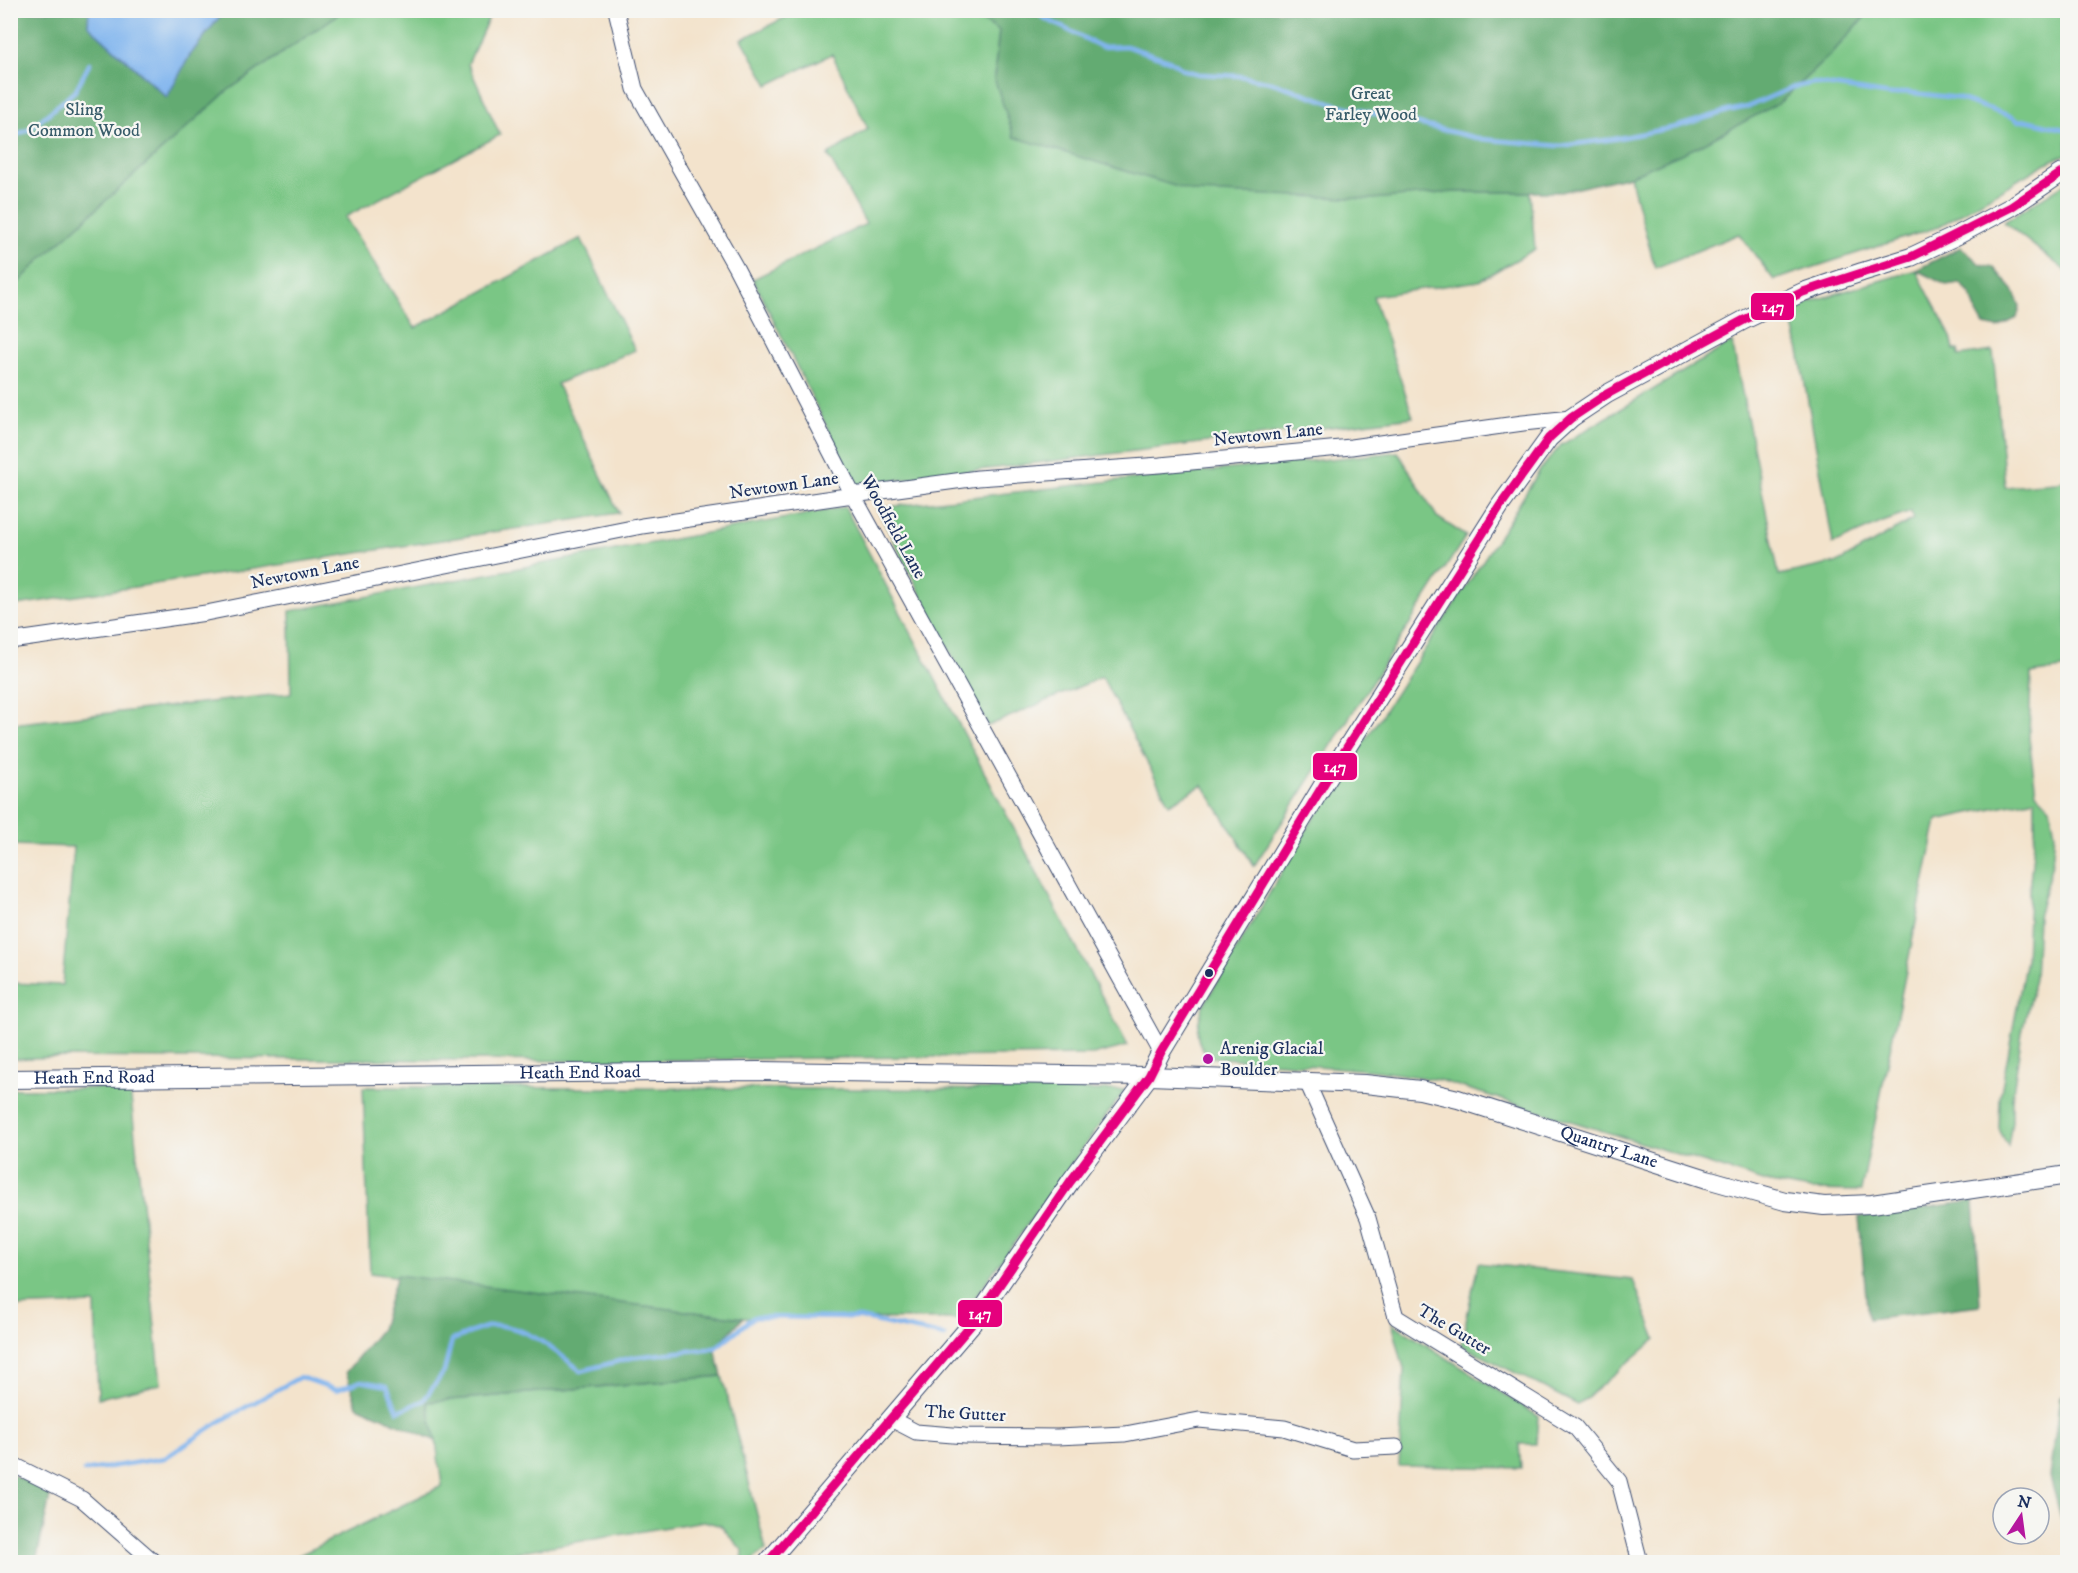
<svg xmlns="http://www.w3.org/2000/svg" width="2078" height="1573" font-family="'IM FELL DW Pica',serif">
<rect width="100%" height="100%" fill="#f6f6f2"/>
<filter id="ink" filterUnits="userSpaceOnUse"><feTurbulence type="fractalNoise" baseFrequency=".0167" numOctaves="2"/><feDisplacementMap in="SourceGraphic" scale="12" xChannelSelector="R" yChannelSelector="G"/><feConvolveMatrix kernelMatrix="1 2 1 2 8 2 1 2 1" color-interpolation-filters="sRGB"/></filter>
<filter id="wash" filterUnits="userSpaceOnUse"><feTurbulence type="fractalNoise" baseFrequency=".008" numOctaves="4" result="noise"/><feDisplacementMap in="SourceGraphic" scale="24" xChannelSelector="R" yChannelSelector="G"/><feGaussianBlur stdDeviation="1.35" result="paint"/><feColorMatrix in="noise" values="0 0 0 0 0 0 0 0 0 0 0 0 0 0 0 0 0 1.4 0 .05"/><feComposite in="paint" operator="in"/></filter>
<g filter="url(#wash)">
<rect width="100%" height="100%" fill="#f3e3cc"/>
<path fill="#7ac685" stroke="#4a7a72" stroke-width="1.5" d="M343,11H488L490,15L468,64L500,135L345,217L415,328L581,238L635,350L557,384L619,513L11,606V290L41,259L227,91Z
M807,11H968L999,31L994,78L1455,192H1530L1535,249L1479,281L1373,296L1413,417L856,485L753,279L866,224L828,155L868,129L832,54L768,85L742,39L784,18Z
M1870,11H2067V154L2050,161L1938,227L1774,280L1739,234L1655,268L1630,176L1697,146L1779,103L1832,53Z
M2067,182V272L2004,222Z
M1916,270L1951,337L1954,350H1958L1959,356L1993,351L2005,487L2056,483L2067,478V668L2031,674L2029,738L2036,793L2050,807L2055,833L2052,863L2038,917L2035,979L2022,1032L2012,1099V1121L2008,1146L1999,1129L2000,1097L2026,959L2029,892L2035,831V799L1937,820L1861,1191L1811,1190L1770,1183L1439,1080L1378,1071L1209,1057C1192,1040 1197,1026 1203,1006L1309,826L1505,527L1540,470L1561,445L1732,342L1779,575L1839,562L1914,519L1911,512L1883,522L1833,544L1800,356L1790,311L1815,300Z
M1398,452L1437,517L1466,536L1254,866L1203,785L1169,804L1102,677L988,726L877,508L1112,481Z
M845,507L1128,1046L1093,1055L579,1061L56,1057L11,1059V983L62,985L74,847L11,845V724L291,693L290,611Z
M363,1087L1125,1090L959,1319L743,1318L370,1273Z
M130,1088L161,1384L98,1398L95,1304L11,1307V1089Z
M1478,1263L1633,1280L1656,1339L1578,1405L1461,1345Z
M1392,1323L1538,1416L1536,1444H1519L1521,1468L1399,1466L1404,1369Z
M722,1376L766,1550L750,1562H742L743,1551L721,1526L704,1521L479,1558L480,1562H285L442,1486L436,1441L426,1402Z"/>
<path fill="#63ab72" stroke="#3f6d68" stroke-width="1.5" d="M11,11H89L88,25L166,97L190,55L224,11H343L227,91L41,259L11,290Z
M968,11L1870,10V11L1832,53L1779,103L1697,147L1630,176L1561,192H1455L1372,199L1194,192L1014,137L994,78L999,31Z
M1961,247L1980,264L1993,267L2013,290L2020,306L2017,318L1998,328L1984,325L1976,311L1971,295L1960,283L1946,285L1916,270Z
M1974,1201L1980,1305L1868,1319L1859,1217Z
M397,1275L743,1318L715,1348L722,1376L427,1402L436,1441L357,1406L346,1372L381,1329Z
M2067,1395L2068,1540H2067L2050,1477L2060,1396Z
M11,1474L51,1492L36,1562H11Z"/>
<path fill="#81b5ee" stroke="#4e72a6" stroke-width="1.5" d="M89,11V10L224,11L190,55L167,97L88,25Z"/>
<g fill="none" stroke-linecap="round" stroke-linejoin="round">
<path stroke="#81b5ee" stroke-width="4.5" d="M1037,10L1042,17L1102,47L1126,46L1169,60L1184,70L1199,74L1240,76L1271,82L1335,104L1481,139L1560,146L1614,139L1676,127L1728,111L1747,107L1791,88L1813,83L1891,95L1905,92L1957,98L2013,117L2018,121L2026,120L2068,130
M10,138L30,129L75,91L90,63
M84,1471L165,1458L219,1422L300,1377L337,1390L361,1381L387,1386L398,1411L423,1401L444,1372L452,1340C464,1336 479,1328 491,1326C523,1322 558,1353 581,1371L634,1357L715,1348L754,1317L860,1318L945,1336"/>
</g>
</g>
<g filter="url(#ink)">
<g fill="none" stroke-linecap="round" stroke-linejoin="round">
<defs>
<path id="minor" d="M616,10L635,89L736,268L853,495L1161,1052
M10,641L206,613L642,526L853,495L978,478L1160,465L1351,447L1523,423L1571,418
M1307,1082L1368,1218L1396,1317L1575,1427L1619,1481L1640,1562
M891,1419L916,1432L965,1436L1057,1437L1125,1434L1199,1420L1284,1428L1353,1449L1396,1447
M10,1463L82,1499L154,1562"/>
<g id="tertiary">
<path id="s1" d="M10,1079L758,1071L1149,1076L1365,1084L1420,1090L1458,1099L1707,1179L1785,1201L1824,1206L1872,1204L2068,1175"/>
<path d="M768,1562L976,1319L1070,1182L1149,1076L1161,1052L1325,782L1500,506L1549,438L1571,418L1607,394L1744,320L1803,292L1862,272L1911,257L1958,235L2011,207L2060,174L2068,172"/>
</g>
</defs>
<use href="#minor" stroke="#3b4a6e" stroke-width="17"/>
<use href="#tertiary" stroke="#3b4a6e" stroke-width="20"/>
<use href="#minor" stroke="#fff" stroke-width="15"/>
<use href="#tertiary" stroke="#fff" stroke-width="18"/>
<defs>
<path id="bus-1" d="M768,1562L976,1319L1070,1182L1149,1076L1161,1052L1325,782L1500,506L1549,438L1571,418L1607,394L1744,320L1803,292L1911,257L2011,207L2060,174L2068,172"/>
</defs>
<use href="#bus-1" stroke="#f6f6f2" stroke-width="14"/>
<use href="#bus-1" stroke="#e5007d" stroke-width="9"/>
</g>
</g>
<circle fill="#1b2f5e" stroke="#f6f6f2" stroke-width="2" cx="1209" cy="973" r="5"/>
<circle fill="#b5179e" stroke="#f6f6f2" stroke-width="2" cx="1208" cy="1059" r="6"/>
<g text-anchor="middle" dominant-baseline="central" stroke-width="4.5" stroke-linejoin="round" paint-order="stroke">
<g font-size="18" fill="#385c6a" stroke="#f6f6f2">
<text x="1371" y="94">Great<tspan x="1371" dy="21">Farley Wood</tspan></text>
<text x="84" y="110">Sling<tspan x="84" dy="21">Common Wood</tspan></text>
</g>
<g font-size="18" fill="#1b2f5e" stroke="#f6f6f2">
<text transform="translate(1268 435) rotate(-6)">Newtown Lane</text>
<text transform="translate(784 486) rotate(-8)">Newtown Lane</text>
<text transform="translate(893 527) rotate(61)">Woodfield Lane</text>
<text transform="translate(305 573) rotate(-11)">Newtown Lane</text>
<text stroke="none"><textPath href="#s1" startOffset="570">Heath End Road</textPath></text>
<text stroke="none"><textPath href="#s1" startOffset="84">Heath End Road</textPath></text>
<text stroke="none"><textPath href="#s1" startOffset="1608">Quantry Lane</textPath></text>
<text transform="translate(1454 1330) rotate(31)">The Gutter</text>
<text transform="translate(965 1414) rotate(3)">The Gutter</text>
</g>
<g font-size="18" fill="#1b2f5e" stroke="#f6f6f2" text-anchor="start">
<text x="1220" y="1049">Arenig Glacial<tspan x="1220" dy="21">Boulder</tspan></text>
</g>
</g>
<g stroke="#f6f6f2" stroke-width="2">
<rect x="1750" y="292" width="45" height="29" rx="6" fill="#e5007d"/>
<rect x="1312" y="752" width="46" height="29" rx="6" fill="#e5007d"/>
<rect x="957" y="1299" width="46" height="29" rx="6" fill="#e5007d"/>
</g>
<g font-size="16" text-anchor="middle" font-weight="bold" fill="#fff">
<text x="1773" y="312">147</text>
<text x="1335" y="772">147</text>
<text x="980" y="1319">147</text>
</g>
<rect width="2078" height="1573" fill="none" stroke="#f6f6f2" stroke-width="36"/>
<g transform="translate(2021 1516) rotate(13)"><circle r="28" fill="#f6f6f2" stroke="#9ea6b7" stroke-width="1.5"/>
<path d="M0-4.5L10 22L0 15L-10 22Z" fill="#b5179e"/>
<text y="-9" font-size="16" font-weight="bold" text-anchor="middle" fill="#1b2f5e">N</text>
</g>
</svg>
